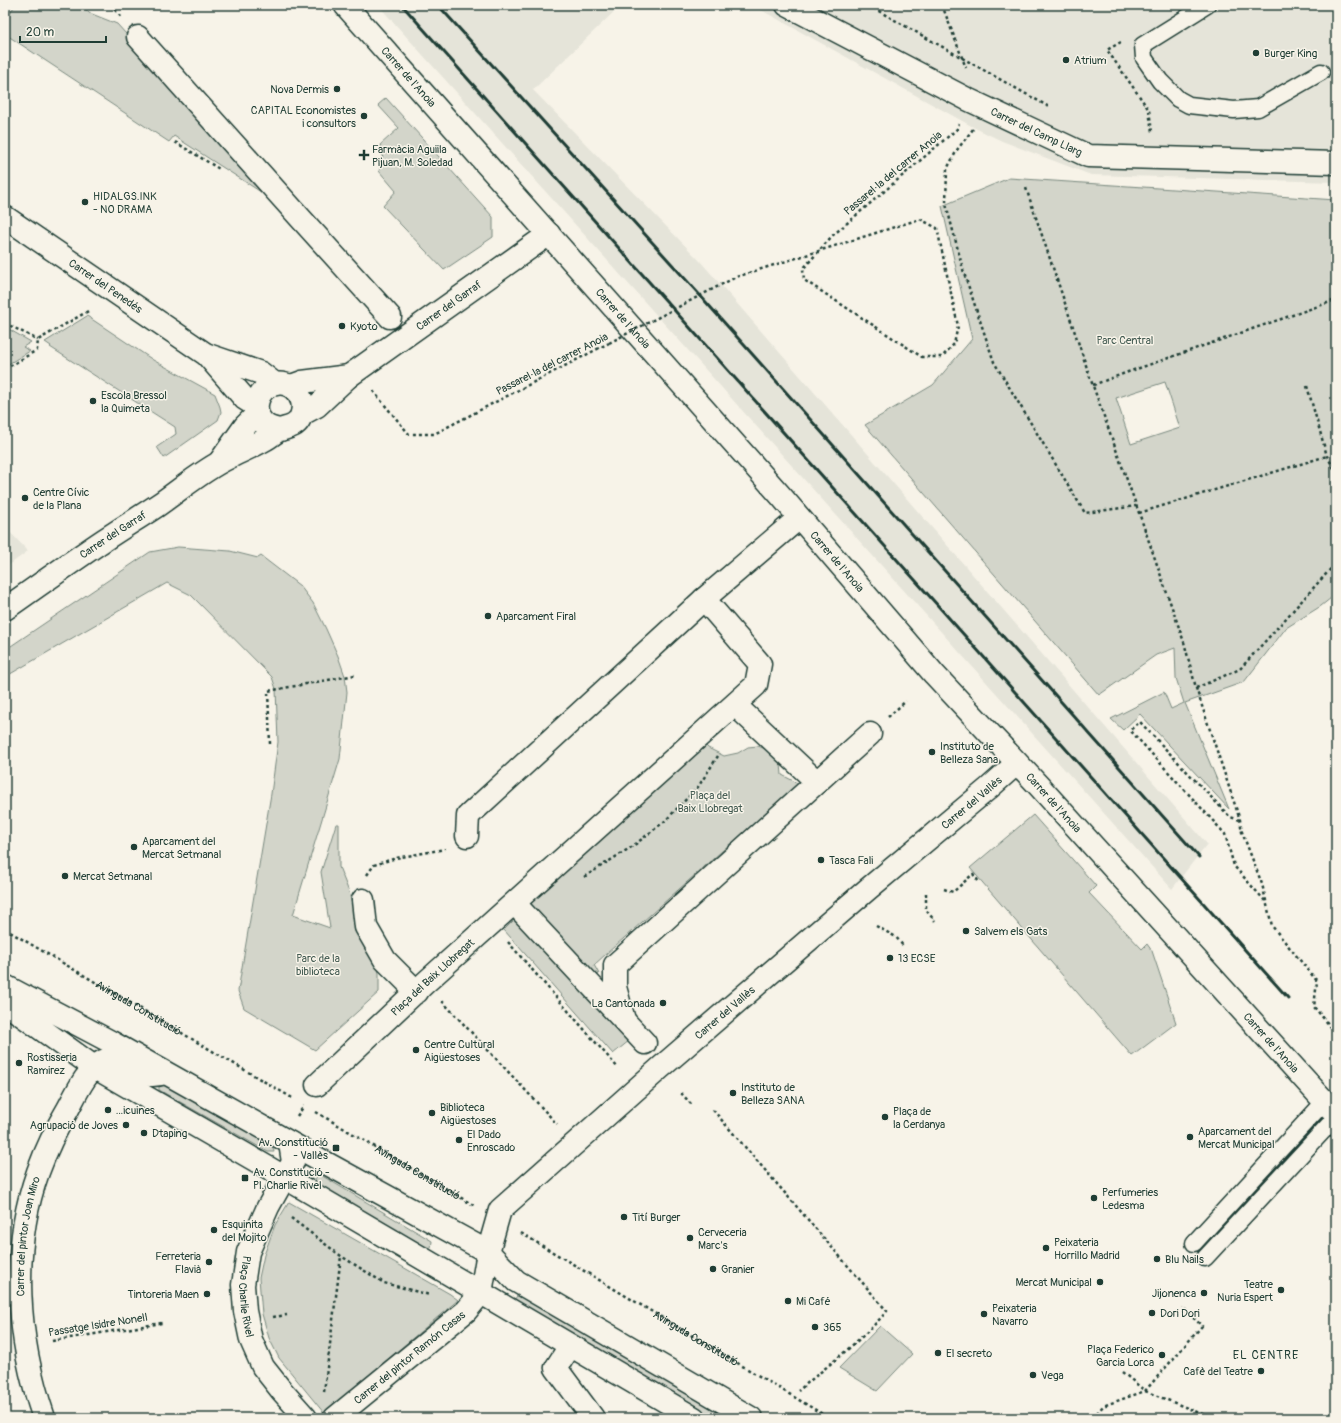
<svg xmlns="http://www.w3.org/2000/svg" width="1341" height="1423" font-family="Pangolin,sans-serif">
<rect width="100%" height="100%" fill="#f7f3e8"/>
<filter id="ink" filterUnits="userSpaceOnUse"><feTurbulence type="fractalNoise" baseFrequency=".025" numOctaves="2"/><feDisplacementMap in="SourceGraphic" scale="8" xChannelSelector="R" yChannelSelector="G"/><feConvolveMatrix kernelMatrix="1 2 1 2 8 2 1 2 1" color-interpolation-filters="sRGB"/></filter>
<g filter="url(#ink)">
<path fill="#e5e4d9" d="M378,5H621L533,90L700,261L1207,844L1172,889Z
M752,5H1336V182L1091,175L1002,141L975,128Z
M5,527L28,551L5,568Z"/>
<path fill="#d3d5ca" stroke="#79897f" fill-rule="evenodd" d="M15,5H79L92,14L117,24L278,203L174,136L169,142L5,34V21Z
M386,98L493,217V237L444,270L383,206L396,191L379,171C383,161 384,155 380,145L399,128L378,105Z
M1009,178L1336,200V594L1321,606L1286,628L1244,682L1185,703L1229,809L1140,714L1123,730L1111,719L1164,692L1171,709L1184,703L1176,678L1175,648L1156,655L1099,695L865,425L933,385L972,339L942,206ZM1165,382L1180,428L1131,444L1116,398Z
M87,316L153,360L215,394L220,407L221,412L218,420L164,458L157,447L176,434L175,427L50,347L51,346L45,342Z
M5,327L31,342L23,347L30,351L5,366Z
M178,547L230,551L258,558L261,556L300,586L313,603L326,629L338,656L345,676L347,692L340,759L293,915L330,928L321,872L336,824H339V867L349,892L358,928L375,959L379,973V992L315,1050L244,1008L238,991L271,794L278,742L276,689L272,677L191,595L167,583L5,677V650L150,552Z
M704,744L708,748L724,756L738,753L748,747L758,746L768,750L776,755L781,764L782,775L807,788L736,842L731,843L606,954L594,965L599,974L593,978L527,905Z
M1033,815L1096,886L1089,893L1142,949L1147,944L1152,951L1176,1023L1132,1056L970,868Z
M517,917L630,1040L613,1054L504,930Z
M163,1080L271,1145L273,1148L274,1152H268L159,1090V1084Z
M319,1174L432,1241L431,1248L423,1246L316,1183L315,1179Z
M289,1202L450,1294L458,1300L324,1413L279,1358L269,1338L262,1314L259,1278L264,1255L275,1225Z
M520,1295L731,1418H711L518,1304L514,1300L517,1296Z
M880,1326L912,1354L877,1391L839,1368Z"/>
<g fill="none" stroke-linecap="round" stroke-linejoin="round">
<defs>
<path id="lane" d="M1207,5L1143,45L1144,58L1160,81L1178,99L1189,105L1234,110L1258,108L1321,72
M1194,1243L1325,1101
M1205,1258L1336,1117"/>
<g id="street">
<path id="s4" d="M345,5L781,496L934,674L1038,785L1336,1114"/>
<path id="s5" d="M787,5L967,99L1088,156L1336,163"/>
<path d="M138,37L303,221L390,317"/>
<path id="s6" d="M5,217L207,355L245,399L256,406"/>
<path d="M208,355L261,373L275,384"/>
<path d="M291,386L302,382L349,376"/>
<path id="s7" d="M302,414L317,406L349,376L549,234"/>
<path d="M221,460L245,426L257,414"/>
<path id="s8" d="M5,609C38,586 71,562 104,540C122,528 140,517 158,505C180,490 203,470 228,458C240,452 254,446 266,439C270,437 274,433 278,431C286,427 294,428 299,420C306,409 303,396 293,388C288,384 281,383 276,384C256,387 250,414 266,425C270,428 275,429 280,430"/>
<path d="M735,705L817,782"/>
<path d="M467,836L468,816L704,599"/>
<path d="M363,900L366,927L385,960L417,992"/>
<path d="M515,904L645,1043"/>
<path d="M624,1020L615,987V965L870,734"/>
<path id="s9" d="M317,1085L425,983L756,685L760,664L704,599L799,518"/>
<path id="s10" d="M290,1143L293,1162L268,1207L248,1252L243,1285L245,1311L251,1340L263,1367L282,1391L306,1418"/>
<path d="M570,1346L556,1368L593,1418"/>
<path id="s11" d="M44,1418C17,1340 10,1250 38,1172C46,1150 56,1129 68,1109C76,1094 87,1069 103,1061C106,1060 111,1059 115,1060C120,1061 125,1067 130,1069C141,1075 154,1077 165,1073"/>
<path id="s12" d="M335,1418L466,1311L481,1293L488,1252L500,1210L659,1069L868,889L989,788L1017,763"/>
</g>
<path id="secondary" d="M5,986L111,1042L326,1163L488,1252L516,1281L751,1418
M5,1003L94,1067L267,1167L694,1418"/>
</defs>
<use href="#lane" stroke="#1f3d34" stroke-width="19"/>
<use href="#street" stroke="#1f3d34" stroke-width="25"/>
<use href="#secondary" stroke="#1f3d34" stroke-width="25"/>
<g stroke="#1f3d34" stroke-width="2.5" stroke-dasharray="3 3" stroke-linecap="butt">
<path d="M111,5L122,18"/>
<path d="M868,5L1051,108"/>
<path d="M942,5L966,68"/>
<path d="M142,9L146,5"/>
<path d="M1121,42L1107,50L1149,110L1152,132"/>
<path d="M973,129L957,150L947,169L946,204L964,273L994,362L1085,513L1136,506"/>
<path d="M175,142L221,170"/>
<path d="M1026,188L1093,386L1139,513L1184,642L1196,688L1240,820L1242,832L1262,884L1272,926L1317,981L1314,1007L1336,1033"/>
<path d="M920,219L937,228L958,326L954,344L942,357H922L804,280L803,269L832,236L957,129L959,124"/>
<path d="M5,323L38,340"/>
<path d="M5,369L37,350L38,340L90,310"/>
<path d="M1093,385L1128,372L1336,300"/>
<path d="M1307,386L1327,456L1336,472"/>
<path d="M373,391L409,434H434L609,343"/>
<path d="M1139,513L1327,456"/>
<path d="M1196,688L1240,669L1336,563"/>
<path d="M888,717L906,701"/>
<path d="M270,744L268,691L355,675"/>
<path d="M1240,820L1230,817L1140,722L1130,730L1225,834L1234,866L1265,901"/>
<path d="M367,875L374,865L396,858L445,849"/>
<path d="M584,877L633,846L665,821L698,787L718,756"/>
<path d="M944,889L953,892L973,874L979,882"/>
<path d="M926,893V910L935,921"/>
<path d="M876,926L896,937L904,947"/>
<path id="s1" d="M5,929L294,1099"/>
<path d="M508,942L618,1068"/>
<path d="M442,1001L557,1124"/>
<path d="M681,1093L692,1105"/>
<path d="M713,1110L887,1311C861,1341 828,1365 798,1391"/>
<path id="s2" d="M316,1112L475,1206"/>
<path d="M297,1116L304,1106"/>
<path d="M291,1218L341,1256L384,1283L430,1295"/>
<path id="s3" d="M521,1233L829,1418"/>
<path d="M273,1317L287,1315"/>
<path d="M52,1341L162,1323"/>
<path d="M1122,1372L1145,1391L1212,1418"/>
<path d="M324,1392L341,1256"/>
<path d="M1093,1418L1103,1406L1145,1391L1202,1326L1182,1307"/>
</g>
<use href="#lane" stroke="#f7f3e8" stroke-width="16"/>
<use href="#street" stroke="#f7f3e8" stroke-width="22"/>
<use href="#secondary" stroke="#f7f3e8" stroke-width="22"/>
<path stroke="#1f3d34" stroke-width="3" d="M402,5L1288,998
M438,5L697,292L1199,857"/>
<path stroke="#1f3d34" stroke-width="2.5" stroke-dasharray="3 3" stroke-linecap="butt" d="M609,343L736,277L920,219"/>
</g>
</g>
<g fill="#1f3d34" stroke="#f7f3e8" stroke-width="1.5">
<circle cx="1256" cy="53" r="4"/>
<circle cx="1066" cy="60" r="4"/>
<circle cx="337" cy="89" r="4"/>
<circle cx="364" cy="116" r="4"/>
<path d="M362 149h4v4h4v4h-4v4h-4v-4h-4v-4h4z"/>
<circle cx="85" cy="202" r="4"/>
<circle cx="342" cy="326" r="4"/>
<circle cx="93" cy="401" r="4"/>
<circle cx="25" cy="498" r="4"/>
<circle cx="488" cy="616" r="4"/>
<circle cx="932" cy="752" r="4"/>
<circle cx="134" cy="847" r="4"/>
<circle cx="821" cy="860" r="4"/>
<circle cx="65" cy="876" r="4"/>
<circle cx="966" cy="931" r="4"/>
<circle cx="890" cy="958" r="4"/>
<circle cx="663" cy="1003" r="4"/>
<circle cx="416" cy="1050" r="4"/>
<circle cx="19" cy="1063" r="4"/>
<circle cx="733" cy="1093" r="4"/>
<circle cx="108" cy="1110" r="4"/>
<circle cx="432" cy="1113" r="4"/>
<circle cx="885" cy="1117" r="4"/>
<circle cx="126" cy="1125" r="4"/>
<circle cx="144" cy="1133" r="4"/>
<circle cx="1190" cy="1137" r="4"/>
<circle cx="459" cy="1140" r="4"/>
<rect x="332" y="1144" width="8" height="8" rx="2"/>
<rect x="241" y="1174" width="8" height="8" rx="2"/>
<circle cx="1094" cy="1198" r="4"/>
<circle cx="624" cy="1217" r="4"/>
<circle cx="214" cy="1230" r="4"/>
<circle cx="690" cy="1238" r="4"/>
<circle cx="1046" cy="1248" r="4"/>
<circle cx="1157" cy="1259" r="4"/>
<circle cx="209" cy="1262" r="4"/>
<circle cx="713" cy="1269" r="4"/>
<circle cx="1100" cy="1282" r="4"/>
<circle cx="1281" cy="1290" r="4"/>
<circle cx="1204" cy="1293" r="4"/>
<circle cx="207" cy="1294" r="4"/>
<circle cx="788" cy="1301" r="4"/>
<circle cx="1152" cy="1313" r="4"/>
<circle cx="984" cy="1314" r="4"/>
<circle cx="815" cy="1327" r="4"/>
<circle cx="938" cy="1353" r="4"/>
<circle cx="1162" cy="1355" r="4"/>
<circle cx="1261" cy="1371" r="4"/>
<circle cx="1033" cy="1375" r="4"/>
</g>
<g text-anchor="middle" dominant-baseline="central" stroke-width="3" stroke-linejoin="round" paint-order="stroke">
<g font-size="11" fill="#1f3d34" stroke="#f7f3e8" text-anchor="start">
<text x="1264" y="53">Burger King</text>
<text x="1074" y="60">Atrium</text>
<text x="329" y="89" text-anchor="end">Nova Dermis</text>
<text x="356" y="110" text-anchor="end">CAPITAL Economistes<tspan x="356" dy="13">i consultors</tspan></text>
<text x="372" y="149">Farmàcia Aguiila<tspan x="372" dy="13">Pijuan, M. Soledad</tspan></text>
<text x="93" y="196">HIDALGS.INK<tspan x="93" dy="13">- NO DRAMA</tspan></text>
<text x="350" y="326">Kyoto</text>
<text x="101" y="395">Escola Bressol<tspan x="101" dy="13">la Quimeta</tspan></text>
<text x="33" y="492">Centre Cívic<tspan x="33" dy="13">de la Plana</tspan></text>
<text x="496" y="616">Aparcament Firal</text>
<text x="940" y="746">Instituto de<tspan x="940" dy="13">Belleza Sana</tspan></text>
<text x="142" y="841">Aparcament del<tspan x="142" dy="13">Mercat Setmanal</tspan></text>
<text x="829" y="860">Tasca Fali</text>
<text x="73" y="876">Mercat Setmanal</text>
<text x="974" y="931">Salvem els Gats</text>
<text x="898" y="958">13 ECSE</text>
<text x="655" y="1003" text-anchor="end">La Cantonada</text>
<text x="424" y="1044">Centre Cultural<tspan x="424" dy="13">Aigüestoses</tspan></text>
<text x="27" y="1057">Rostisseria<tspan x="27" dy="13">Ramirez</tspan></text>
<text x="741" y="1087">Instituto de<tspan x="741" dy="13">Belleza SANA</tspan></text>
<text x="440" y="1107">Biblioteca<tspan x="440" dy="13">Aigüestoses</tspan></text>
<text x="116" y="1110">...icuines</text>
<text x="893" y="1111">Plaça de<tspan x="893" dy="13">la Cerdanya</tspan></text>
<text x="118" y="1125" text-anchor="end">Agrupació de Joves</text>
<text x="1198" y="1131">Aparcament del<tspan x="1198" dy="13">Mercat Municipal</tspan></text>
<text x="152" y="1133">Dtaping</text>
<text x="467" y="1134">El Dado<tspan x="467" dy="13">Enroscado</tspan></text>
<text x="328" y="1142" text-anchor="end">Av. Constitució<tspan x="328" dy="13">- Vallès</tspan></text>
<text x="253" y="1172">Av. Constitució -<tspan x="253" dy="13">Pl. Charlie Rivel</tspan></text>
<text x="1102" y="1192">Perfumeries<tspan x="1102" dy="13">Ledesma</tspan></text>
<text x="632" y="1217">Tití Burger</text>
<text x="222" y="1224">Esquinita<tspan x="222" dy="13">del Mojito</tspan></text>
<text x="698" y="1232">Cerveceria<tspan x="698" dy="13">Marc's</tspan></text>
<text x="1054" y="1242">Peixateria<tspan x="1054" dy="13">Horrillo Madrid</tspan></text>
<text x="201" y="1256" text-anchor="end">Ferreteria<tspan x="201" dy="13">Flavià</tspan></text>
<text x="1165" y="1259">Blu Nails</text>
<text x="721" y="1269">Granier</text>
<text x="1092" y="1282" text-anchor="end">Mercat Municipal</text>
<text x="1273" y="1284" text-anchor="end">Teatre<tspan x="1273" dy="13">Nuria Espert</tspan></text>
<text x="1196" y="1293" text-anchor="end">Jijonenca</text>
<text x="199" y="1294" text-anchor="end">Tintoreria Maen</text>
<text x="796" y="1301">Mi Café</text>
<text x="992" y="1308">Peixateria<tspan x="992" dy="13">Navarro</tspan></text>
<text x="1160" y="1313">Dori Dori</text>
<text x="823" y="1327">365</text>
<text x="1154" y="1349" text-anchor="end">Plaça Federico<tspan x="1154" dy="13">Garcia Lorca</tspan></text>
<text x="946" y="1353">El secreto</text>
<text x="1253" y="1371" text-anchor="end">Cafè del Teatre</text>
<text x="1041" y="1375">Vega</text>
</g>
<g font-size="11" fill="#1f3d34" stroke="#f7f3e8">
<text stroke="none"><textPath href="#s4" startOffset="96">Carrer de l'Anoia</textPath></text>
<text stroke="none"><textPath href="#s5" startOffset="280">Carrer del Camp Llarg</textPath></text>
<text transform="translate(893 173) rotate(-40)">Passarel·la del carrer Anoia</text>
<text stroke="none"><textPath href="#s6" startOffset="122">Carrer del Penedés</textPath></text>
<text stroke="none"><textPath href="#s7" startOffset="183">Carrer del Garraf</textPath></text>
<text stroke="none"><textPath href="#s4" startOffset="419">Carrer de l'Anoia</textPath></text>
<text transform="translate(552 364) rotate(-27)">Passarel·la del carrer Anoia</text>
<text stroke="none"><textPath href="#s8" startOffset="131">Carrer del Garraf</textPath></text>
<text stroke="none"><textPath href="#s4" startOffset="743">Carrer de l'Anoia</textPath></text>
<text stroke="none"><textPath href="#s12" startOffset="901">Carrer del Vallès</textPath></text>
<text stroke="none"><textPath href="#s4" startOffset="1067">Carrer de l'Anoia</textPath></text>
<text stroke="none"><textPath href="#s9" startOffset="158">Plaça del Baix Llobregat</textPath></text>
<text stroke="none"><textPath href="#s1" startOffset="155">Avinguda Constitució</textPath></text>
<text stroke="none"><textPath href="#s12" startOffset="577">Carrer del Vallès</textPath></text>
<text stroke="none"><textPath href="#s4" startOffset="1391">Carrer de l'Anoia</textPath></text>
<text stroke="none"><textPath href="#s2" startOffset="118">Avinguda Constitució</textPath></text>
<text stroke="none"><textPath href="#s11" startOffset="185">Carrer del pintor Joan Miro</textPath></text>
<text stroke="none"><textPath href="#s10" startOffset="165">Plaça Charlie Rivel</textPath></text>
<text transform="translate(98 1325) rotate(-9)">Passatge Isidre Nonell</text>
<text stroke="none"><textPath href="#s3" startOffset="204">Avinguda Constitució</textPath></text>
<text stroke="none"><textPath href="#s12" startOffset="96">Carrer del pintor Ramón Casas</textPath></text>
</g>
<g font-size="11" fill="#435b52" stroke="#f7f3e8">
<text x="1125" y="340">Parc Central</text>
<text x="710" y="795">Plaça del<tspan x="710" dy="13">Baix Llobregat</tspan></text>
<text x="318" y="958">Parc de la<tspan x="318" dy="13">biblioteca</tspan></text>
</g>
<g font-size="12" letter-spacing="1" fill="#1f3d34" stroke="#f7f3e8">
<text x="1266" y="1355">EL CENTRE</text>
</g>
</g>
<rect width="1341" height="1423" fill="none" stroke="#f7f3e8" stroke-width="20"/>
<rect x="10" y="10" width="1321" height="1403" fill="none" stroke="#1f3d34" stroke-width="1.5" filter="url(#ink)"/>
<path d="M20 36v6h86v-6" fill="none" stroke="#1f3d34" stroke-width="2"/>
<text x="26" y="36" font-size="12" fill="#1f3d34" stroke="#f7f3e8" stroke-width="3" paint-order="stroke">20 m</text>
</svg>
